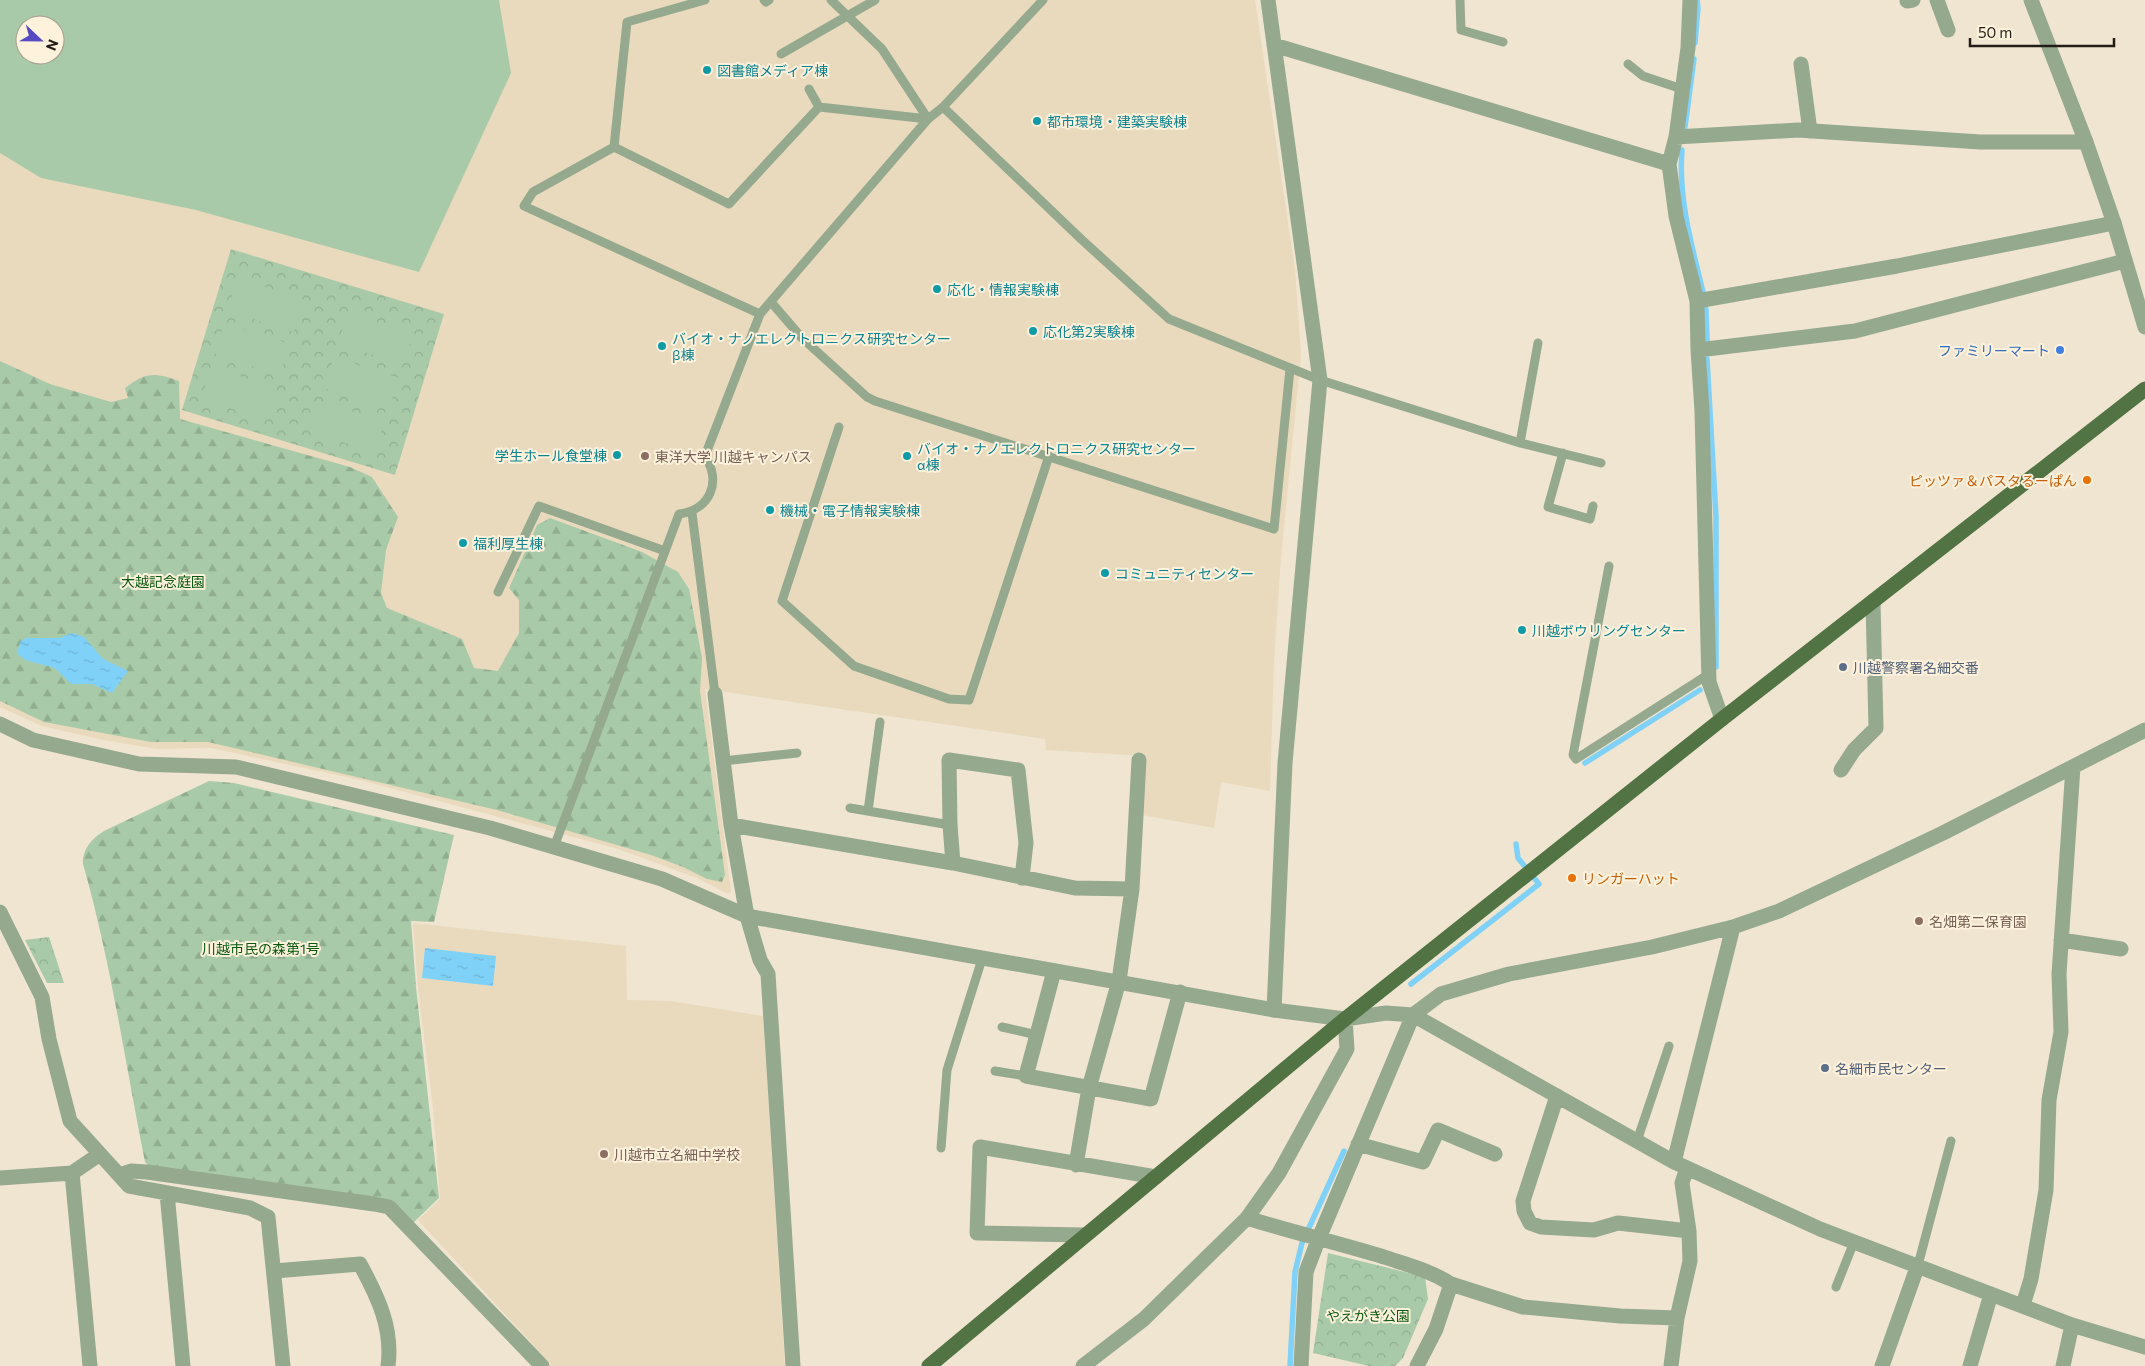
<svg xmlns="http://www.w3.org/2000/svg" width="2145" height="1366" font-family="Commissioner,'Noto Sans JP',sans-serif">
<defs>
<pattern id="forest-firs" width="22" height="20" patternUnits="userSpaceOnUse" patternTransform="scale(1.25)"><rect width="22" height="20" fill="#a9caa8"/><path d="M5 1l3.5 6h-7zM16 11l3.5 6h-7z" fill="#91ad90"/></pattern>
<pattern id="park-crowns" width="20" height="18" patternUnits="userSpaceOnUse" patternTransform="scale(1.25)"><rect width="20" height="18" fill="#a9caa8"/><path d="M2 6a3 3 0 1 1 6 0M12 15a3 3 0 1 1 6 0" fill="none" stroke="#91ad90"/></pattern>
<pattern id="water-ripples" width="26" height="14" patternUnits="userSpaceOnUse" patternTransform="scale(1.25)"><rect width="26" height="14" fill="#7fd1f8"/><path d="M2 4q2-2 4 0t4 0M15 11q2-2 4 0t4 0" fill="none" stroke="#6db3d4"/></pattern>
</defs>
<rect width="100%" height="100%" fill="#f0e5d0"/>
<path fill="#e9dabe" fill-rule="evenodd" d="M0,0H1255L1295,269L1301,355L1281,557L1274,662L1270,791L1221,782L1214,828L1142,815L1145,756L1046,750L1045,739L705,689L731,891L728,894L697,878L618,849L360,780L211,748L157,749L103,740L42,726L0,707ZM25,25H55V55H25Z
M413,923L626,946L627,1000L671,1001L763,1016L785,1366H551L550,1363L418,1220L440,1199L433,1108L418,989Z"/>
<path fill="url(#forest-firs)" d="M0,361L50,384L111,402L128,398L125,388C145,372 155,372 179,381L180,419L350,467L372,477L398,517L386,550L381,593L387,608L462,639L474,668L498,671L519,633V600L509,588L537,525L550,518L642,552L678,572L689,589L702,658L700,691L725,875L722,882L707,879L683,867L651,855L497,810L208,742H151L44,722L0,701Z
M209,781L234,783L454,835L434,922L411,921L416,987L439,1198L412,1224L402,1213L153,1170L145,1162C125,1062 111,962 83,864C82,849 93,837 106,830Z"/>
<path fill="url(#park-crowns)" d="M231,249L444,314L395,475L182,410Z
M49,937L64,983H47L25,940Z
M1328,1253L1425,1277L1428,1299L1403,1358L1395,1366H1369L1313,1353Z"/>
<path fill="#a9caa8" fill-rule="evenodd" d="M0,0H499L511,73L419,272L196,210L41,178L0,153ZM25,25H55V55H25Z
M238,278L305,300L294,332L227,311Z
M348,312L413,335L402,365L338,343Z
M224,323L290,344L280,375L215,354Z
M334,357L399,378L389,409L324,388Z
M211,367L277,388L267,420L201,399Z
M320,401L384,422L375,452L310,432Z"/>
<path fill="url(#water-ripples)" d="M72,633L84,637L103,659L128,671L112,693L92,684H71L55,668L25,660L17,653L20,642L26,638H59Z
M425,948L496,956L493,986L422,978Z"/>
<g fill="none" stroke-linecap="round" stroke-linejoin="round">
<path stroke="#7fd1f8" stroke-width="5.5" d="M1695,43L1698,8L1697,0
M1685,127L1694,59
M1682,150C1678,199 1692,246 1703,292
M1706,309L1707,340
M1707,359L1716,517V667
M1585,763L1700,690
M1411,984L1539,884L1518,858L1516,844
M1290,1366L1295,1272L1302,1243L1344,1151"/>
<path stroke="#95a98e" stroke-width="9" d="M705,0L627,22L614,147L729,204L819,107
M764,0L766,2L769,0
M831,0L882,49L928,119
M1460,0L1461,30L1503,42
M781,54L875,0
M1628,64L1643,76L1682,89
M809,89L819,107L928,119
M943,107L1081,239L1169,319L1320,380L1520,443L1601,463
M614,147L533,192L524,206L760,314
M771,302L802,338L867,397L875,401L1274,529L1290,369
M839,427L782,601L854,666L949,699L969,700L1049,456
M1520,443L1538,343
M1563,453L1548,507L1590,519L1593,506
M692,513L715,694
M1609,566L1573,755L1576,759L1709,674
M498,592L539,506L665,551
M723,761L797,753
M850,808L950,825
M868,811L880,722
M554,847L679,514C710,510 722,482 705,456L760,314L928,119L943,107L1043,0
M1002,1027L1037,1035
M995,1071L1026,1076
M1637,1141L1669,1046
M941,1148L947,1070L982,959
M1918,1265L1951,1141
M1836,1287L1854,1242"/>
<path stroke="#95a98e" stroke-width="15" d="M1268,0L1320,380L1285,763L1274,1010
M1690,0L1688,48L1676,137L1669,164L1676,216L1697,301L1698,350L1702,411L1709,682L1722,719
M1937,0L1948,30
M1907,1L1913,0
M1274,45L1669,164
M1801,64L1810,131
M1676,137L1798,130L1980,142H2086
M1697,301L1897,266L2114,223
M1698,350L1855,331L2125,261
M715,694L731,825L747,916
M1841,770L1854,750L1876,728L1873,602
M731,825L953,863L1075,888L1132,889
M953,863L950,825L949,760L1018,770L1026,843L1022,878
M0,912L42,997L49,1039L70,1121L129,1186L250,1208L268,1217L283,1366
M2061,940L2121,949
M1054,971L1026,1076L1151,1099L1180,992
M1557,1096L1523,1201L1524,1211L1530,1223L1541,1227L1594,1230L1618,1223L1689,1231
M1358,1144L1423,1162L1438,1130L1495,1154
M1674,1162L1733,927
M1076,1165L1089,1088L1119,981L1132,889L1139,760
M72,1173L90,1366
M119,1175L131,1171L147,1172L374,1204L389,1207L542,1366
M0,1178L72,1173L100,1154
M167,1193L183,1366
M1247,1218C1292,1232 1338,1243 1384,1257C1408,1265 1429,1270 1451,1284L1436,1329L1417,1366
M1084,1235L977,1233L980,1147L1156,1177
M274,1271L360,1264C378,1297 393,1328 388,1366
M1451,1284L1523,1307L1620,1316L1677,1318
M2023,1305L2031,1279L2046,1190L2049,1100L2061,1032L2059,974L2073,767
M1083,1366L1144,1319L1247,1218L1279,1173L1347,1049L1345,1019L1386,1013L1413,1015L1674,1162L1820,1229L2072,1325L2145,1347
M1301,1366L1306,1272L1319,1238L1413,1015L1441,994L1509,974L1652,947L1733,927L1779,911L1943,833L2145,730
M1671,1366L1677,1318L1690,1261L1689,1231L1682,1183L1687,1168
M1882,1366L1918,1265
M1970,1366L1991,1294
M2063,1366L2072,1325"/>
<path stroke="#95a98e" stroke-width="15" d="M2031,0L2086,142L2114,223L2145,327
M0,724L33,740L139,764L236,767L490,828L662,879L747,916L1274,1010L1345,1019
M747,916L760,960L768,974L793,1366"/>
<path stroke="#527444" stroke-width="15" d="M929,1366L1345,1019L1722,719L2145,389"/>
</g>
<g fill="#0f9aa8" stroke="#fef2dd" stroke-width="2">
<circle cx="707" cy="70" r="5"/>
<circle cx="1037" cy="121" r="5"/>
<circle cx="937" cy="289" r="5"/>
<circle cx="1033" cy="331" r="5"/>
<circle cx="662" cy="346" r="5"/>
<circle cx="617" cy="455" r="5"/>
<circle cx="907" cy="456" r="5"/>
<circle cx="770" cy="510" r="5"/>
<circle cx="463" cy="543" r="5"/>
<circle cx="1105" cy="573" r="5"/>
<circle cx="1522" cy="630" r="5"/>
</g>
<circle fill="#3f7fe0" stroke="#fef2dd" stroke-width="2" cx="2060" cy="350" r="5"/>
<g fill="#8d6e63" stroke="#fef2dd" stroke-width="2">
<circle cx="645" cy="456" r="5"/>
<circle cx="1919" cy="921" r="5"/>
<circle cx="604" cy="1154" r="5"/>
</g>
<g fill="#e8710a" stroke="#fef2dd" stroke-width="2">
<circle cx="2087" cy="480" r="5"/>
<circle cx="1572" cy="878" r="5"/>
</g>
<g fill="#5c6f8a" stroke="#fef2dd" stroke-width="2">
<circle cx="1843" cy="667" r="5"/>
<circle cx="1825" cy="1068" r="5"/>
</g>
<g text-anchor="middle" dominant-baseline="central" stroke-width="4" stroke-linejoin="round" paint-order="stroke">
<g font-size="14" fill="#0d838f" stroke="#fef2dd" text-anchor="start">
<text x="717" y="70">図書館メディア棟</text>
<text x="1047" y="121">都市環境・建築実験棟</text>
<text x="947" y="289">応化・情報実験棟</text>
<text x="1043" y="331">応化第2実験棟</text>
<text x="672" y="338">バイオ・ナノエレクトロニクス研究センター<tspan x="672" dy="16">β棟</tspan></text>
<text x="917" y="448">バイオ・ナノエレクトロニクス研究センター<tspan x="917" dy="16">α棟</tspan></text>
<text x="607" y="455" text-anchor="end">学生ホール食堂棟</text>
<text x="780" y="510">機械・電子情報実験棟</text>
<text x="473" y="543">福利厚生棟</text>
<text x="1115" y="573">コミュニティセンター</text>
<text x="1532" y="630">川越ボウリングセンター</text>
</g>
<g font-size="14" fill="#366cbe" stroke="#fef2dd" text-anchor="end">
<text x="2050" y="350">ファミリーマート</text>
</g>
<g font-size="14" fill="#785e54" stroke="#fef2dd" text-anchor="start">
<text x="655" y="456">東洋大学 川越キャンパス</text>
<text x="1929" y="921">名畑第二保育園</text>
<text x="614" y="1154">川越市立名細中学校</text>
</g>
<g font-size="14" fill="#c56008" stroke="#fef2dd" text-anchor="end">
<text x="2077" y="480">ピッツァ＆パスタるーぱん</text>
<text x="1582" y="878" text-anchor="start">リンガーハット</text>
</g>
<g font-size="14" fill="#08590f" stroke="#fef2dd">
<text x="163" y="581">大越記念庭園</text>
<text x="261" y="948">川越市民の森第1号</text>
<text x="1368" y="1315">やえがき公園</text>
</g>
<g font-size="14" fill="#4e5e75" stroke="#fef2dd" text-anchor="start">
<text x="1853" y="667">川越警察署名細交番</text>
<text x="1835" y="1068">名細市民センター</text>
</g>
</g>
<g transform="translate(40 40) rotate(112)"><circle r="24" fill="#fef2dd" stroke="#a69d8e"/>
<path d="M0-4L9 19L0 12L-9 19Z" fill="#554ac2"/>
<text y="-8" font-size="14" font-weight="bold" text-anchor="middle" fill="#221e17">N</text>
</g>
<path d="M1970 38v8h144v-8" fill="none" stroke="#221e17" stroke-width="2.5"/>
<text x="1978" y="38" font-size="15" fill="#221e17" stroke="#fef2dd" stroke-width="4" paint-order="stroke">50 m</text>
</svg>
